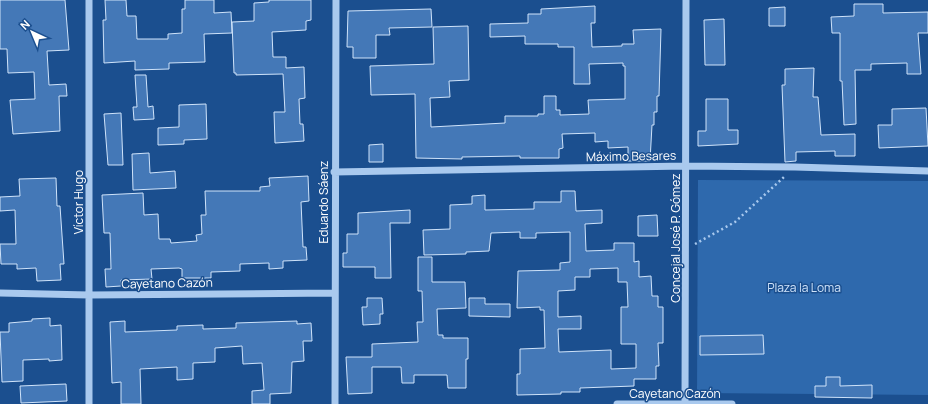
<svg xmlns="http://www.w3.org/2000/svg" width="928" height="404" font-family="Manrope,sans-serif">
<rect width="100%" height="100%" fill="#1b4f8f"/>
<path fill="#2e69ad" d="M698,180L928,181V395L697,393Z"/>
<path fill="#4478b7" stroke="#cfe3fa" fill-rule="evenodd" d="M0,0H65L69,50L47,51L49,85L66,84L67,96H59L60,131L13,134L10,100L35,99L34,72L8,73L7,49H0Z
M105,0H126L127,16H136L137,39H168V34L182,33V9H185V0H214V13L231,12L232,33L204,34L205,62L169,63V69L135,70V61L104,63L103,20H106Z
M269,0H311V20L306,21V30L272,32L273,57H286V68L304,67L305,98L299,99L300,124H303L304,141L275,143L274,112H285L283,74L236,75V73H234L232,22L254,21V3L269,2Z
M854,4H883V13L928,12V33H918L921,74H907V63L871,64V70H855L856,124L844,125L842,81H840V33H832L831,17L854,16Z
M595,6V23H591L592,47L622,46V44H634L633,30L661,29L659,96H657V112H654V125H652L650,161H628V147L608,148V141L595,142V133L562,134L563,148L559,149V158H520V156L462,157V159L416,158L415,94L371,95L370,66L434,64L433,27L468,26L469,80L449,81L450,97L430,98L431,127L505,123V116H538V114H544V96H556V110H560V115L589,114L588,100L625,99V66H623V63L589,64L590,84H574V47H558V44H525V36L490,37V24L528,23V14H541V9Z
M785,7V26H769V8Z
M431,9L432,27L389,28L390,35H376V58H353V47H347L348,11Z
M724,19L725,65H705L704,20Z
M814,68L813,97H818L821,135L855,134V156H835V151L796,152V161L785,162L782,85H785V69Z
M135,75H146L148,107L153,106L154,119L134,120L133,107H137Z
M706,99H728V130H738V144L698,146V131H706Z
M206,104L207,139L184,140V144L158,145V128L179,127V105Z
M926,108L928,146L879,148L878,125H892V109Z
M121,113L123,165H108L104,114Z
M383,144V162H369V145Z
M149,153L150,173L175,171L176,188L133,190L132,154Z
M308,176L309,201L301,202L303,247H306L307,260L283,261V268L269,269V263L240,264V271L211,272V278H182V269L179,268L151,269L152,279L121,280V286L106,287L105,269H111L110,233H104L102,195L143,193L144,215L158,214L159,239H170L171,243L197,241L196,235L202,234L201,215H206L205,191H260V187L270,186L269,178Z
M56,178L57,206H60L64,264H60L61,280L37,281L36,268L17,269V264H1L0,244H16L15,210L0,211V197L20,196L19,179Z
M561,191H575L576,211L602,210V223L585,224L586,251L614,250V243H634V262L639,261V277L651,276L652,296H658V307H663V343H658L659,366H656V379H634V386L580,388V392H561V394L517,395V374H520V349L545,348L544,310H540V307L517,308L518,271L560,270V263L570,262V232L536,233V238H520V232L491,233L489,251L466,252V254L424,255L423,230L450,229V205L472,204V196L485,195V210L534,209V202H561ZM618,268V282H627L628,307H621V344H636V368L611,369V350L559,352L558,329H581V316L558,317V291L575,290V277H590V269Z
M410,210V223H390L391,278H375V267H343V253H347V234H358V213Z
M657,215L658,236H638V216Z
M418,257H432V282H465L466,308L437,309L438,335H443V338H468V359H466V388H448L447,375H414V383H402L401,367H372V393L348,394L346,357H372V344L418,342L417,322H423L422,291H418Z
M367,298H382L383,314H380V324L363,325L362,307H367Z
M469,298H485V304H510V317L469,316Z
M50,318V326L61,325L62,360L49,361V359L23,360V381L2,382L0,332H9V323L32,321V319Z
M125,321V332L177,330V326L203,325V329L236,328V323L297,321V324L311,323L312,341H303L304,361L292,362L291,393L270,394V404H252V391L264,390L262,363L243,364L242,346L215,348V362L193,363V379L177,380V367L140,369L141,404H121V382L112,383L110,322Z
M763,335L764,354L700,355V336Z
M826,377H840V386L872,385V398L815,397V386H826Z
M66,384L67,401L21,403L20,386Z"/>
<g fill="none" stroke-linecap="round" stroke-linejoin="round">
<path stroke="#a9c9ee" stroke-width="2.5" stroke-dasharray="2 3" stroke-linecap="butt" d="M695,244L735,222L784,177"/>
<path stroke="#a9c9ee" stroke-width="7" d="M89,0V404
M334,172L686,166L795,167L928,171
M0,293L89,295L334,293
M335,404L336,0
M617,404H732
M685,404L686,0"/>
</g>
<g text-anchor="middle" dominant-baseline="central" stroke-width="3" stroke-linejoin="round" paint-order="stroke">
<g font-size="12" fill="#fff" stroke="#1b4f8f">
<text transform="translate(631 156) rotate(-1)">Máximo Besares</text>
<text transform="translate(78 202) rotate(-90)">Víctor Hugo</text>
<text transform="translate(323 202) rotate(-90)">Eduardo Sáenz</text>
<text transform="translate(675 238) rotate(-90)">Concejal José P. Gómez</text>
<text transform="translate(167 283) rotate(-1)">Cayetano Cazón</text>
<text x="675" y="393">Cayetano Cazón</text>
</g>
<g font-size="12" fill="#cfe3fa" stroke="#1b4f8f">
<text x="804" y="287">Plaza la Loma</text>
</g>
</g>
<g transform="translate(32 32) rotate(316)" stroke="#1b4f8f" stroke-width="3" paint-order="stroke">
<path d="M0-3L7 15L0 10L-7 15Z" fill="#ffffff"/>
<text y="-6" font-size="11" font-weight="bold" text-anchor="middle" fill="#ffffff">N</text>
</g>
</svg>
